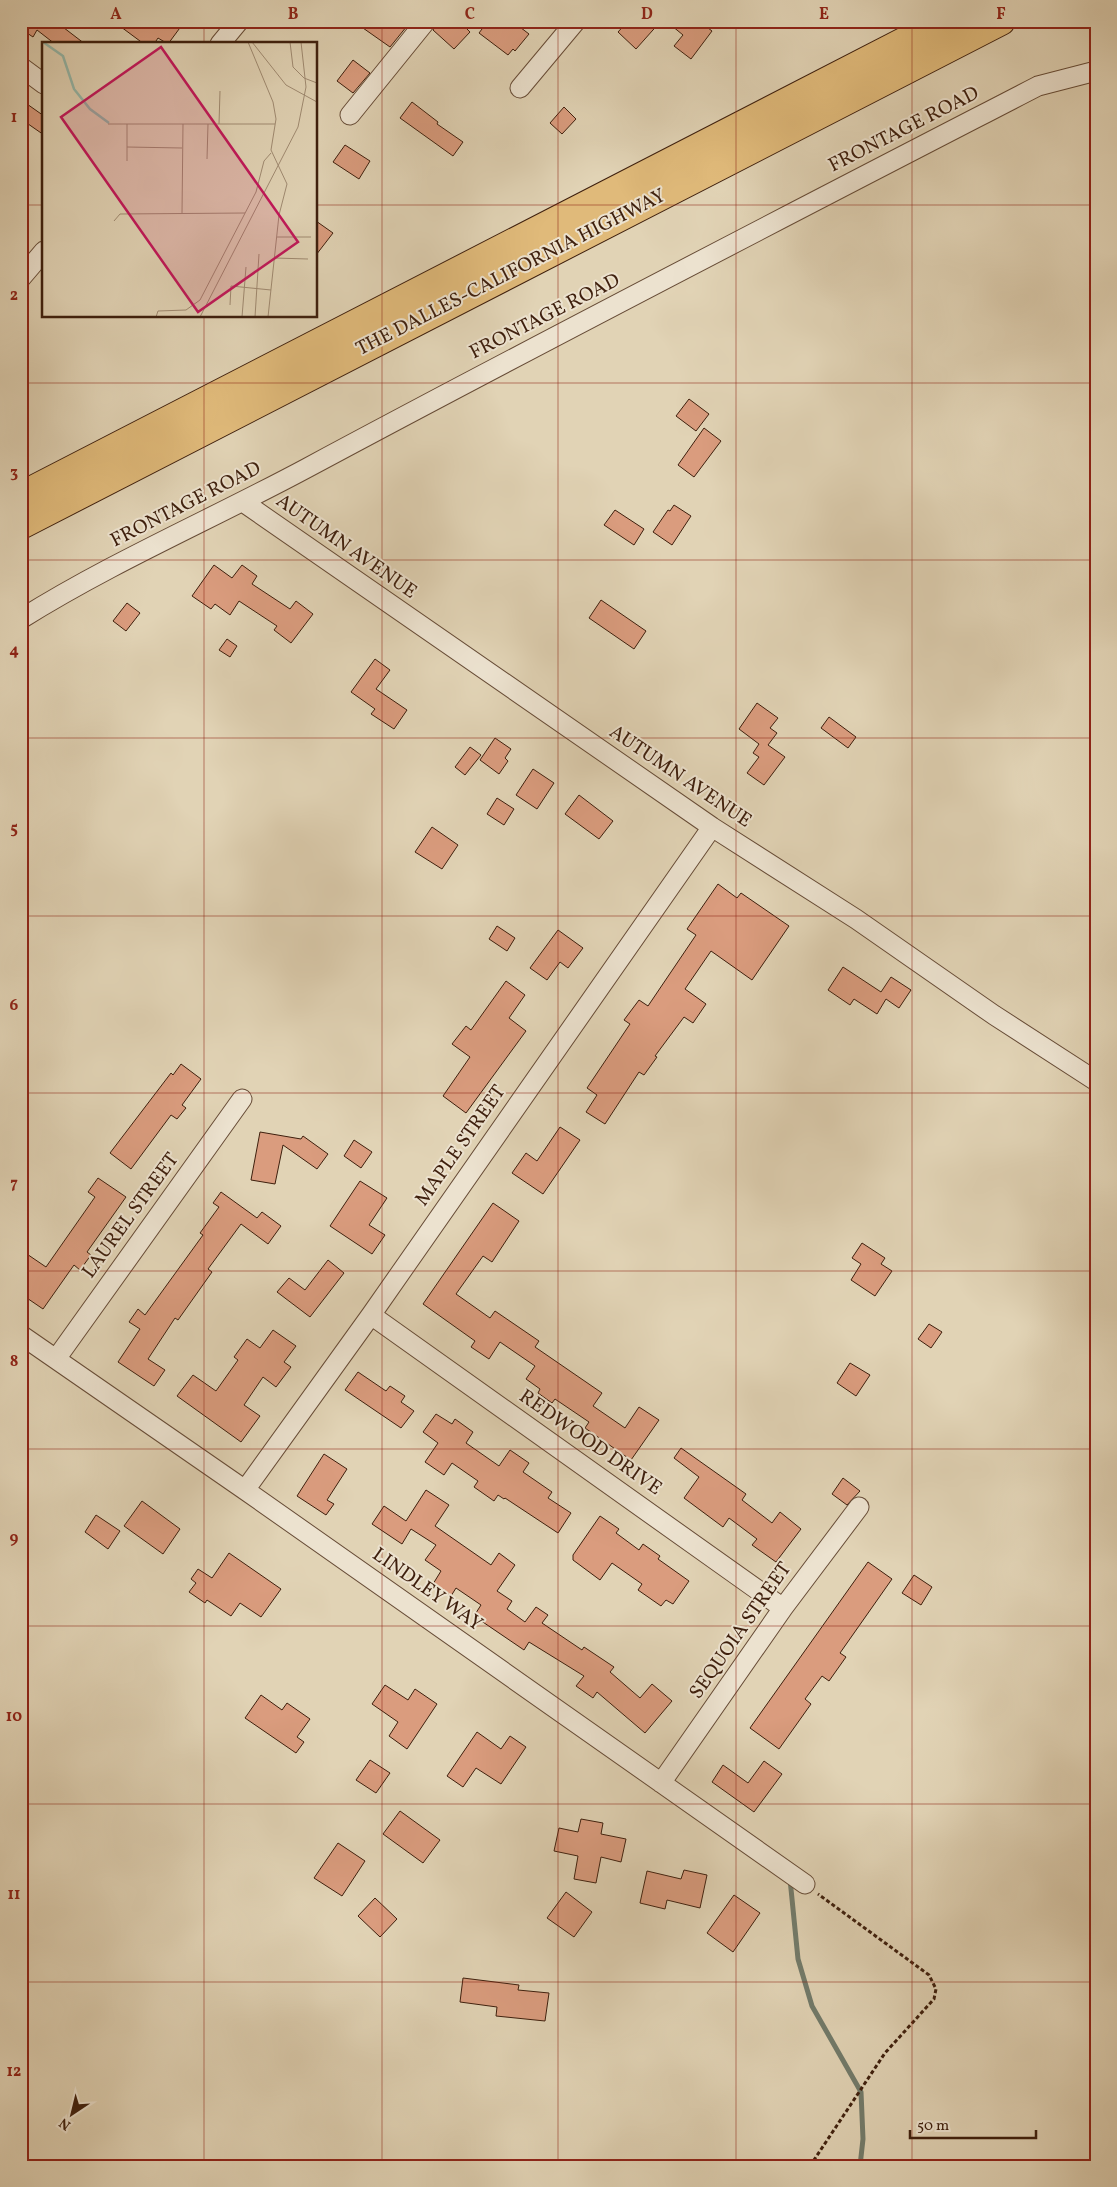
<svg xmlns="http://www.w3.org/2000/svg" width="1117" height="2187" font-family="Vollkorn,serif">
<rect width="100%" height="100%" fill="#e1d3b5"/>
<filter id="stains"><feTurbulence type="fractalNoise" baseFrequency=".004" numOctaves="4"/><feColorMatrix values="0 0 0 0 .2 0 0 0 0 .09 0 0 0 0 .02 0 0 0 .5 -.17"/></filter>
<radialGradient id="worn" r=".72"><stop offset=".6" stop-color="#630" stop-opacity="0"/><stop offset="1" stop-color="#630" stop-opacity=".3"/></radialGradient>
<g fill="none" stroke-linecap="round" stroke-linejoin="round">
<path stroke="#727b6b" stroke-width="5" d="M790,1879L798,1959L812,2006L861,2092L863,2139L860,2166"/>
</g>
<path fill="#da9c7e" stroke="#3e1f0d" d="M21,21H55L85,44H55L37,30L33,37L21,29Z
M113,21H185L168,44L158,38L154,44H144Z
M353,21H399L407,26L390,47Z
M437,21H459L470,32L454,49L433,30Z
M488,21H512L529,34L515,51L513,49L508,55L479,33Z
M628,21H661L636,49L618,32Z
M666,21H699L712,31L691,59L674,46L683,35Z
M353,60L370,73L353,93L337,81Z
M412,102L438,122L437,124L463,142L453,156L400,118Z
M27,104L44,116V135L21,119V111Z
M564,107L576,119L562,134L550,123Z
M345,145L370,161L359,179L333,162Z
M316,221L333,233L316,255Z
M689,399L709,414L696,431L676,416Z
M704,428L721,441L694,477L678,465Z
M674,505L691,516L672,545L653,532L668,510L670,511Z
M615,510L644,529L634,545L604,525Z
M214,565L232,578L242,565L257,576L252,584L290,609L296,601L313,614L291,643L274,630L277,626L239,601L230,615L215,604L211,609L192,596Z
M601,600L646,631L634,649L589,618Z
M127,603L140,613L126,631L113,621Z
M227,639L237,646L230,657L219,650Z
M375,659L390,670L376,689L407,710L394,729L371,714L375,709L351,692Z
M757,703L778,718L770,728L777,733L768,745L785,757L764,785L747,773L759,757L753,753L759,744L739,729Z
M829,717L856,737L848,748L821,728Z
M495,738L511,749L505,758L508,761L499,774L480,760Z
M470,747L481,755L465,775L455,767Z
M533,769L554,783L537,809L516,795Z
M579,795L613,821L599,839L565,814Z
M497,798L514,809L504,825L487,814Z
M432,827L458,845L442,869L415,852Z
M718,884L737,898L741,893L789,926L752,980L711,951L685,989L706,1004L693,1023L684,1017L655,1056L657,1057L644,1075L639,1072L605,1124L586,1112L597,1095L587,1088L630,1024L624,1020L639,1000L648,1006L696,935L687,929Z
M497,926L515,938L507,951L489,939Z
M558,930L583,948L568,968L560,962L547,980L530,968Z
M843,967L881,992L891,977L911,990L899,1008L886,999L877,1014L854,999L850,1005L828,990Z
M506,981L525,995L509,1018L526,1031L466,1113L443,1096L470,1057L452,1044L466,1026L471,1030Z
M181,1064L201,1079L182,1105L186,1108L177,1119L171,1115L131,1169L110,1153L171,1073L173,1075Z
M560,1127L580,1140L543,1194L512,1173L526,1153L537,1161Z
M260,1132L301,1139L303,1136L328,1154L317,1169L283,1145L275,1184L251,1180Z
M354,1140L372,1152L361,1168L344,1156Z
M98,1178L126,1197L87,1252L91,1255L80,1270L74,1265L43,1309L21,1294V1250L46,1267L95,1197L88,1192Z
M360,1181L387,1198L369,1225L385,1235L372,1254L330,1226Z
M221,1192L257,1218L262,1212L281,1226L268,1244L241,1224L208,1269L212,1272L178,1320L175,1318L148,1359L165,1370L154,1386L118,1362L140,1329L129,1322L138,1309L145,1315L203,1235L200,1233L219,1207L213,1203Z
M493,1203L519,1221L492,1262L483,1256L456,1294L490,1318L495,1311L539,1341L535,1347L602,1393L593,1406L625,1428L639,1407L659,1420L631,1460L585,1428L589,1422L555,1399L552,1403L538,1393L540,1389L526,1379L535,1366L500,1342L489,1359L471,1347L475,1341L423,1304Z
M862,1243L885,1258L881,1264L892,1271L875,1296L851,1280L861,1264L852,1258Z
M328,1260L344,1273L310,1317L277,1292L289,1278L305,1290Z
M929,1324L942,1332L931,1348L918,1339Z
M273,1330L296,1346L284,1362L291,1367L276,1387L263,1377L244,1405L260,1416L241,1442L177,1396L193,1375L216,1391L238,1360L234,1357L247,1339L260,1348Z
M850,1363L870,1375L856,1396L837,1383Z
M358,1372L386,1391L390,1386L405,1396L401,1402L414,1411L401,1428L345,1390Z
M436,1414L452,1424L455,1419L473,1432L466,1443L499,1466L510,1450L529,1463L523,1472L552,1492L548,1498L571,1513L558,1533L505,1498L504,1499L498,1495L494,1501L474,1487L478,1481L452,1463L444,1475L425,1462L438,1443L423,1432Z
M681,1448L746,1494L742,1500L772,1523L780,1512L801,1529L776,1562L752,1545L757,1539L729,1518L723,1527L684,1498L699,1477L674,1458Z
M324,1454L347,1469L327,1500L334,1504L326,1515L297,1496Z
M843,1478L860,1491L847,1505L832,1494Z
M426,1490L449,1505L435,1526L491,1565L499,1553L515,1565L497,1591L512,1601L507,1609L525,1622L536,1607L548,1615L542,1623L582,1650L584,1647L614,1667L610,1672L640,1698L652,1684L672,1701L645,1733L597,1692L593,1698L576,1686L584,1676L529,1642L524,1650L474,1616L481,1605L456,1588L451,1596L433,1584L441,1571L425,1560L436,1545L411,1529L402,1544L372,1524L384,1506L406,1521Z
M142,1501L180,1529L163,1554L124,1526Z
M96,1515L120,1531L108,1549L85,1532Z
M600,1516L619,1529L616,1533L639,1550L643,1544L660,1556L658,1559L689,1581L673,1604L666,1600L661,1606L638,1590L642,1584L612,1563L600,1580L573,1560V1555Z
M229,1553L281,1589L261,1617L240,1603L231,1616L207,1600L205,1603L189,1592L196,1583L191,1579L198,1569L212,1578Z
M868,1562L892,1579L840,1653L846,1657L829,1681L822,1676L805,1699L811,1704L779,1749L750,1728Z
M914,1575L932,1587L921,1605L902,1593Z
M385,1685L408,1700L415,1689L437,1704L407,1749L389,1736L398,1722L372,1704Z
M261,1695L282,1710L287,1703L310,1719L297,1737L304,1742L296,1753L245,1718Z
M477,1732L501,1749L510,1736L526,1747L501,1784L476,1768L463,1787L447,1776Z
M370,1760L390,1773L376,1793L356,1780Z
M764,1761L782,1774L754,1812L712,1782L723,1765L748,1783Z
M400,1811L440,1840L423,1863L383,1834Z
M581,1819L603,1823L601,1834L626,1839L621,1862L601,1857L596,1883L574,1879L578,1856L554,1851L559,1828L578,1832Z
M338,1843L365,1861L342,1896L314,1878Z
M684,1870L707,1875L700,1908L667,1900L665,1909L640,1903L647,1871L681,1879Z
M566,1892L592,1912L574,1937L547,1918Z
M734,1895L760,1913L733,1952L707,1933Z
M375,1898L397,1919L380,1937L358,1916Z
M463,1978L519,1985L518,1990L549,1993L545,2021L496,2016L497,2007L460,2002Z"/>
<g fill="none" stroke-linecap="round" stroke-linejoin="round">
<defs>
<path id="minor" d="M220,44L239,21
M21,67L44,84
M520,88L576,21
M350,115L426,21
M21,278L44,251
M243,502L712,827L856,919L994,1015L1096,1081
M21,619C112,562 212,519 307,468C549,338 794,212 1038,86L1096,71
M371,1315L783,1608
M21,1335L245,1490L805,1884
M56,1359L242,1099
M245,1490L371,1315L712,827
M661,1783L783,1608L859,1507"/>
<path id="highway" d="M21,496L944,21
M21,525L1001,21"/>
</defs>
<use href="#minor" stroke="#674c37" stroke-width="21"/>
<use href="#highway" stroke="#3e1f0d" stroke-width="30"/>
<path stroke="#3e1f0d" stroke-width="3" stroke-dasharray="4 2.5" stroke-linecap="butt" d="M810,2166L885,2053L934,1999L936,1989L929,1975L818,1894"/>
<use href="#minor" stroke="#ece2cf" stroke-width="19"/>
<use href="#highway" stroke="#e0ba7a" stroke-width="28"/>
</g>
<path fill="none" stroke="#8f2418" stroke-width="1" stroke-opacity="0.55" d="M204,21V44M382,21V2166M558,21V2166M736,21V2166M912,21V2166M21,205H44M316,205H1096M204,316V2166M21,383H1096M21,560H1096M21,738H1096M21,916H1096M21,1093H1096M21,1271H1096M21,1449H1096M21,1626H1096M21,1804H1096M21,1982H1096"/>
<g text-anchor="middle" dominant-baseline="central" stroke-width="4" stroke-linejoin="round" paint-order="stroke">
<g font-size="20" fill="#3e1f0d" stroke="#ece2cf">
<text transform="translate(904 130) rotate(-27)">FRONTAGE ROAD</text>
<text transform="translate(511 273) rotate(-27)">THE DALLES-CALIFORNIA HIGHWAY</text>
<text transform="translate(545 317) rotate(-27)">FRONTAGE ROAD</text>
<text transform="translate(186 505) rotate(-27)">FRONTAGE ROAD</text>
<text transform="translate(346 547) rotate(35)">AUTUMN AVENUE</text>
<text transform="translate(680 777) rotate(34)">AUTUMN AVENUE</text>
<text transform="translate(461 1146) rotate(-55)">MAPLE STREET</text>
<text transform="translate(131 1216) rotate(-54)">LAUREL STREET</text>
<text transform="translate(590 1443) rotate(35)">REDWOOD DRIVE</text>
<text transform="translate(427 1590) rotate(35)">LINDLEY WAY</text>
<text transform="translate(741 1631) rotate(-55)">SEQUOIA STREET</text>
</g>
</g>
<g transform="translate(42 42)">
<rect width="275" height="275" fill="#e1d3b5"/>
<path fill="none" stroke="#95b8aa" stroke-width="2.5" d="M1,0L21,14L32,47L48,67L67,81"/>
<path fill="none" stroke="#a08b72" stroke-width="1" d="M206,0L231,60L234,77L229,108L245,142L237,173L226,275M210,0L244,43L275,60M248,0L251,25L262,36L275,41M66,82H233M177,82L178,49M85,105L140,106M165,117L166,82M85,119V82M140,171L141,82M72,179L78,172L203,171M235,195H269M233,216L266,217M188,263L189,244L229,248M114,275L116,269L144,268L158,258L214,150L222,119L229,111M158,275L256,85L264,45L259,0M200,275L204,225M213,275L217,212"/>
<path fill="#c2185b" fill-opacity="0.15" stroke="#c2185b" stroke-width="2.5" d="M119,5L256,200L156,270L19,75Z"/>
<rect width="275" height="275" fill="none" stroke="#3e1f0d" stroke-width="2.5"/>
</g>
<rect width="1117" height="2187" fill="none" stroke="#e1d3b5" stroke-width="55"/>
<g transform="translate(72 2114) rotate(215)" stroke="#ece2cf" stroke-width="4" paint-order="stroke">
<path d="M0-4L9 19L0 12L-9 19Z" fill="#3e1f0d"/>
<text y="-8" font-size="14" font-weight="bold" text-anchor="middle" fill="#3e1f0d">N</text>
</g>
<path d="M910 2130v8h126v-8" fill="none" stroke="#3e1f0d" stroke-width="2.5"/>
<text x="917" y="2130" font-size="15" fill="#3e1f0d" stroke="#ece2cf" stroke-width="4" paint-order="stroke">50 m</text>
<rect x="28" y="28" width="1062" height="2132" fill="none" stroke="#8f2418" stroke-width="2"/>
<g font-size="16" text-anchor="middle" font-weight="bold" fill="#8f2418">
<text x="116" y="19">A</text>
<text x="293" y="19">B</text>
<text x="470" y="19">C</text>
<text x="647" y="19">D</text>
<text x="824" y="19">E</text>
<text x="1001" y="19">F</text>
<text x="14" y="122">1</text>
<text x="14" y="300">2</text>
<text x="14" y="477">3</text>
<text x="14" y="655">4</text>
<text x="14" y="833">5</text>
<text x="14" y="1010">6</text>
<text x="14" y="1188">7</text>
<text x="14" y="1366">8</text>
<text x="14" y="1543">9</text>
<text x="14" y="1721">10</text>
<text x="14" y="1899">11</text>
<text x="14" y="2076">12</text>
</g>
<rect width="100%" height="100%" filter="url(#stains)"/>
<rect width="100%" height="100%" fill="url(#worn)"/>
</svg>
